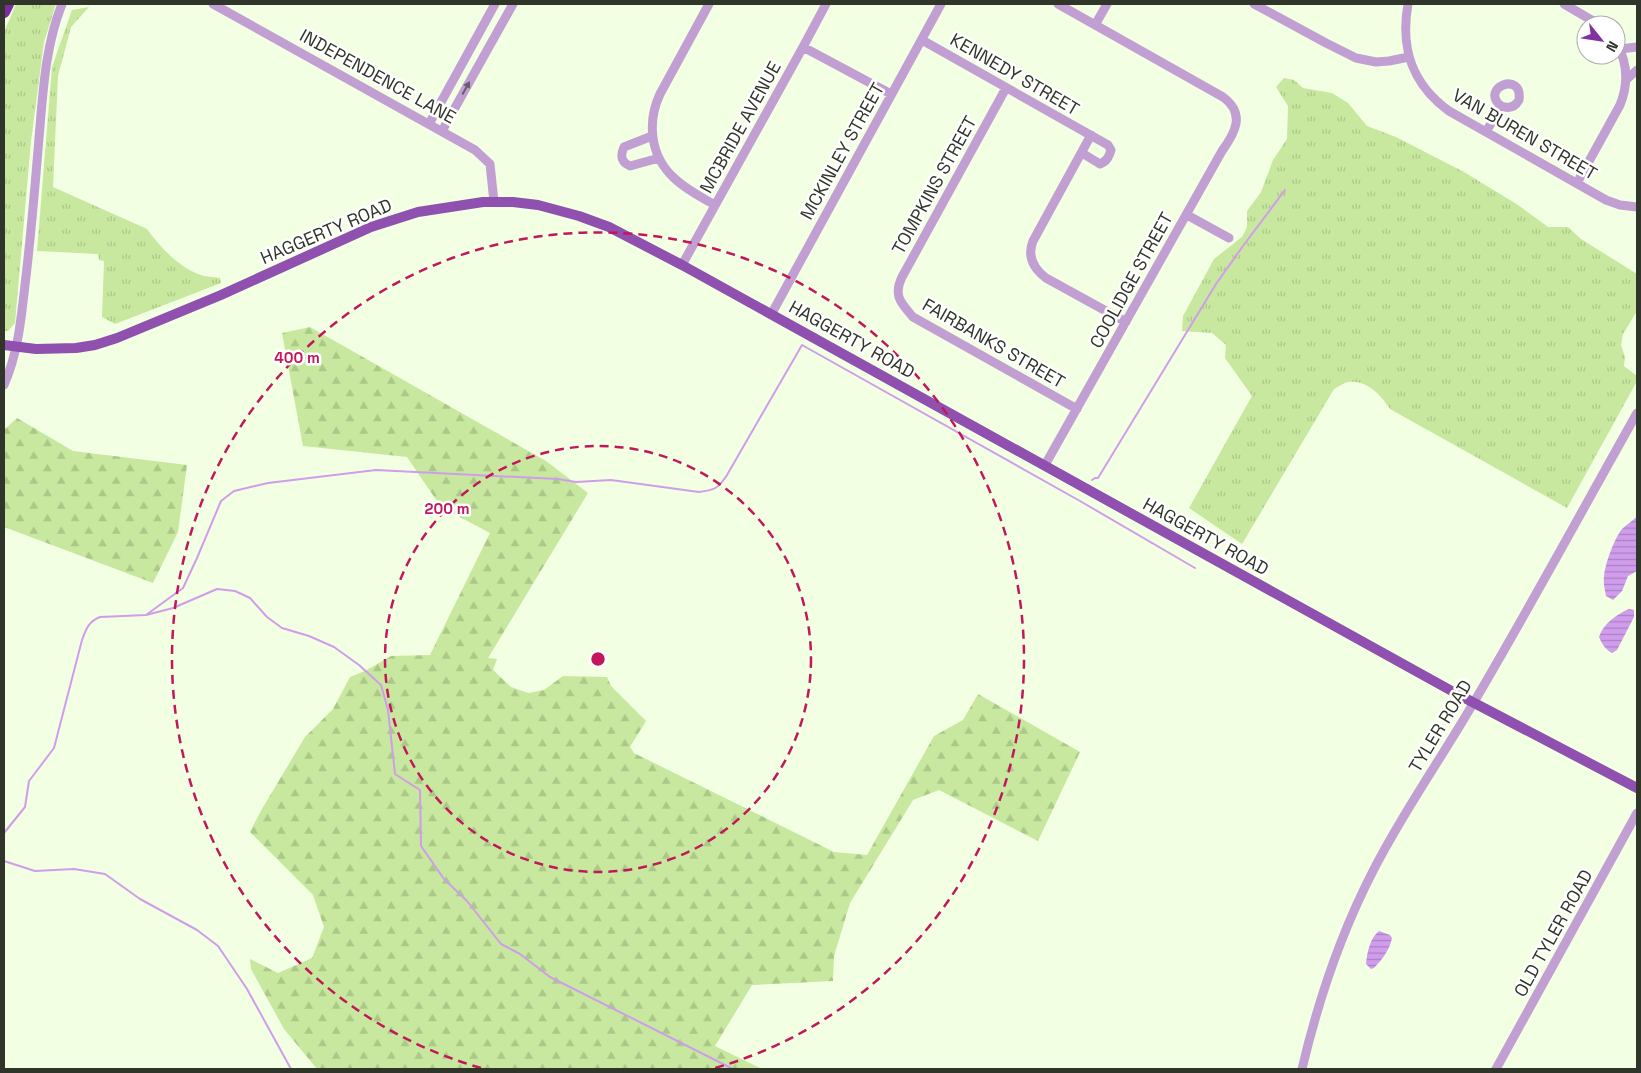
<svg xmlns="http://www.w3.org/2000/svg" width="1641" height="1073" font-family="'Space Grotesk',sans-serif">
<defs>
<pattern id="grass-tufts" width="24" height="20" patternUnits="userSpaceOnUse" patternTransform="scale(1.25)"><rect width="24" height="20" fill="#c7e89e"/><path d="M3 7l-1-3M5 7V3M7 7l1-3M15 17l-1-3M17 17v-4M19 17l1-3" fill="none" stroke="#abc888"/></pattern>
<pattern id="forest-firs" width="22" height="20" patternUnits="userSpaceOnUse" patternTransform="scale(1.25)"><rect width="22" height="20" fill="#c7e89e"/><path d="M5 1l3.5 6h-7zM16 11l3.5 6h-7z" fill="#abc888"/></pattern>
<pattern id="water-rules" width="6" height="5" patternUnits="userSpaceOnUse" patternTransform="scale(1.25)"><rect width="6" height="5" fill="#d09dec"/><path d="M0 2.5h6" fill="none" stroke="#a981bf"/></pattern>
</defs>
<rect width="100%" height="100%" fill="#f2ffe3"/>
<path fill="url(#grass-tufts)" d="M16,4H56L44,42L31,141L15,323L8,331H4V32Z
M89,7L71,27L58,76L53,187L147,229C160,247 181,270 204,276C209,277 215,277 220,278L221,283L115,324L102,317L104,261L99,260L98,254L37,251L52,67L72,10Z
M1284,78L1294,80L1303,88L1332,93L1348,103L1367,126L1396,137L1464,172L1518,205L1548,227H1568L1581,239L1637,274V311L1623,334L1621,345L1625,357L1624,366L1637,376V381L1567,508L1390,409C1380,394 1367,380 1348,382C1343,383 1338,387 1334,389L1242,544L1189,508L1252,396L1225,358L1226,345L1212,333L1182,331L1183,316L1214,259L1242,237L1247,227V211L1261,192L1273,160L1287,139L1288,106L1276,87Z"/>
<path fill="url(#forest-firs)" d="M310,327L546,461L588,493L488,658L497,659L493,670L511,687L528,693L544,690L563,676L607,677L611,686L646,721L630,747L634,753L834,852L867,855L934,736L963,720L978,694L1080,752L1038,841L939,790L913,800L850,903L834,956L833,981L752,985L715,1046L762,1069H317L284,1029L251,969L250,959L278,973L312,958L324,927L313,895L250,832L262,809L305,737L333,709L350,677L365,671L391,656L430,655L490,533L441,507L407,457L303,446L282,333Z
M17,418L73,451L187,465L178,532L153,583L4,527V430Z"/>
<path fill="url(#water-rules)" d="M1637,516V571L1628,576L1622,591L1613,600L1606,596C1605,590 1603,583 1604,577C1605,564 1614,539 1622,529C1627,524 1633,521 1637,516Z
M1629,609L1634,610V617L1617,650L1612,653C1605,649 1602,644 1599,637C1603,624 1617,614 1629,609Z
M1379,931L1390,935L1392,938C1390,949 1382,960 1374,968L1371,969L1366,964C1367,953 1370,938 1379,931Z"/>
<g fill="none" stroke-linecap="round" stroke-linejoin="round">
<path stroke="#d09dec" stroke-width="2" d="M1092,480L1095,478H1098L1216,284L1243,246L1285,190
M146,615L183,588L197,558L221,501L234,491L268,483L376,470L558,479L576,482L611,480L699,492C714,490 718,489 727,475L802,345L1080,501L1195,568
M4,833L25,807L29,781L54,748L82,640C86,629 89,621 100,617L146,615L173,608L217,589L235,591L250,598L267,617L282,628L309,636L334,647L359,665L381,685L388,710L395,774L420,790L421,846L444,879L467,901L501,944L520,954L550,977L733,1069
M4,861L35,871L74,869L105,874L140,899L197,930L218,946L247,989L291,1069"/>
<path stroke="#c19fd3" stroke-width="9" d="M213,4L475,150L490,164L494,202
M709,4L660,94C647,122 650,155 673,177C685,189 701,197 715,205
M1254,4L1326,43L1356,58L1376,62L1389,61L1409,57
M1408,4C1400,49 1412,84 1449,111L1606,200L1620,205L1637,207
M1564,4L1600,25
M1095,25L1107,4
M922,40L1108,145L1111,150C1109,157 1107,161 1100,164L1082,153
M803,47L891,94
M1620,49L1637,47
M1627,79L1637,70
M1006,88L902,277C893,296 901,303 913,317L1077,409
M429,124L495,4
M442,131L513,4
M1486,132L1501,106C1509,109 1515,107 1519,100C1523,70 1479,88 1501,106
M1091,135L1033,241C1027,256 1033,268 1046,278L1126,322
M652,136L624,147C620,156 621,162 630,166L659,158
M1577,183L1620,105C1629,83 1628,63 1616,42
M1187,215L1229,238
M682,265L803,47L826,4
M772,313L941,4
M4,385C18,353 21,320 25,285C31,236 35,187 39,138C43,92 45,47 62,4
M1045,465L1222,151C1235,133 1246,114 1223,97L1058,4
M1302,1069C1318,1001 1341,933 1373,871C1403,812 1441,759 1474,702C1530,607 1583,509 1637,413
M1496,1069L1637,813"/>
<path stroke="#8f50af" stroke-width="10" d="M4,345L36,349L76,348L95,345L117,338L221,295L371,227L418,212L483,202H513L538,205L579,216L609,227L682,265L1459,695L1637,788"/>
<path stroke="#7d2da0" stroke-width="12" d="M4,12L8,4"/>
</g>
<defs><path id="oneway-solid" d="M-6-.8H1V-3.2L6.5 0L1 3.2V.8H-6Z" transform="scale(1.25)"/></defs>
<use fill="#695f6c" href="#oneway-solid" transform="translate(466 88) rotate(-61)"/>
<g fill="none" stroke="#c2185b" stroke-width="2.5" stroke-dasharray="9 6">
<circle cx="598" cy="659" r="213"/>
<path d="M481 1068A426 426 0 1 1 715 1068"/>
</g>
<g text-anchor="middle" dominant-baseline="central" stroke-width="5" stroke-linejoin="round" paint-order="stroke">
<g font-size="18" fill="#2f3528" stroke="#fff">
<text transform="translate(1015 74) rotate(30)">KENNEDY STREET</text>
<text transform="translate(378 76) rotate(29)">INDEPENDENCE LANE</text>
<text transform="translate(740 127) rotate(-61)">MCBRIDE AVENUE</text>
<text transform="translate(1525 134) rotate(30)">VAN BUREN STREET</text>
<text transform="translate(842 151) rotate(-61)">MCKINLEY STREET</text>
<text transform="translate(934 185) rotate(-61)">TOMPKINS STREET</text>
<text transform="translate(326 231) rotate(-23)">HAGGERTY ROAD</text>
<text transform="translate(1131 280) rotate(-61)">COOLIDGE STREET</text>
<text transform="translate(852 339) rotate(29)">HAGGERTY ROAD</text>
<text transform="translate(994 343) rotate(30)">FAIRBANKS STREET</text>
<text transform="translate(1206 536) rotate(29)">HAGGERTY ROAD</text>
<text transform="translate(1440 726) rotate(-59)">TYLER ROAD</text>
<text transform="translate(1553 933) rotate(-61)">OLD TYLER ROAD</text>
</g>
</g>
<circle cx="598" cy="659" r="8" fill="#c2185b" stroke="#fff" stroke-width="2.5"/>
<g font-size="15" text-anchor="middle" font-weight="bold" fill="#c2185b" stroke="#fff" stroke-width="5" stroke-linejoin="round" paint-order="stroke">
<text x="297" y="363">400 m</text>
<text x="447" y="514">200 m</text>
</g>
<rect width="1641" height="1073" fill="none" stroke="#2f3528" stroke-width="10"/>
<g transform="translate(1601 40) rotate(120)"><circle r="24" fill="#ffffff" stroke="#acaea9"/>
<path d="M0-4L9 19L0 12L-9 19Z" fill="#8032a3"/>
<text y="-8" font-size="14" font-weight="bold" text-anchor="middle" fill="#2f3528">N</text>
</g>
</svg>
